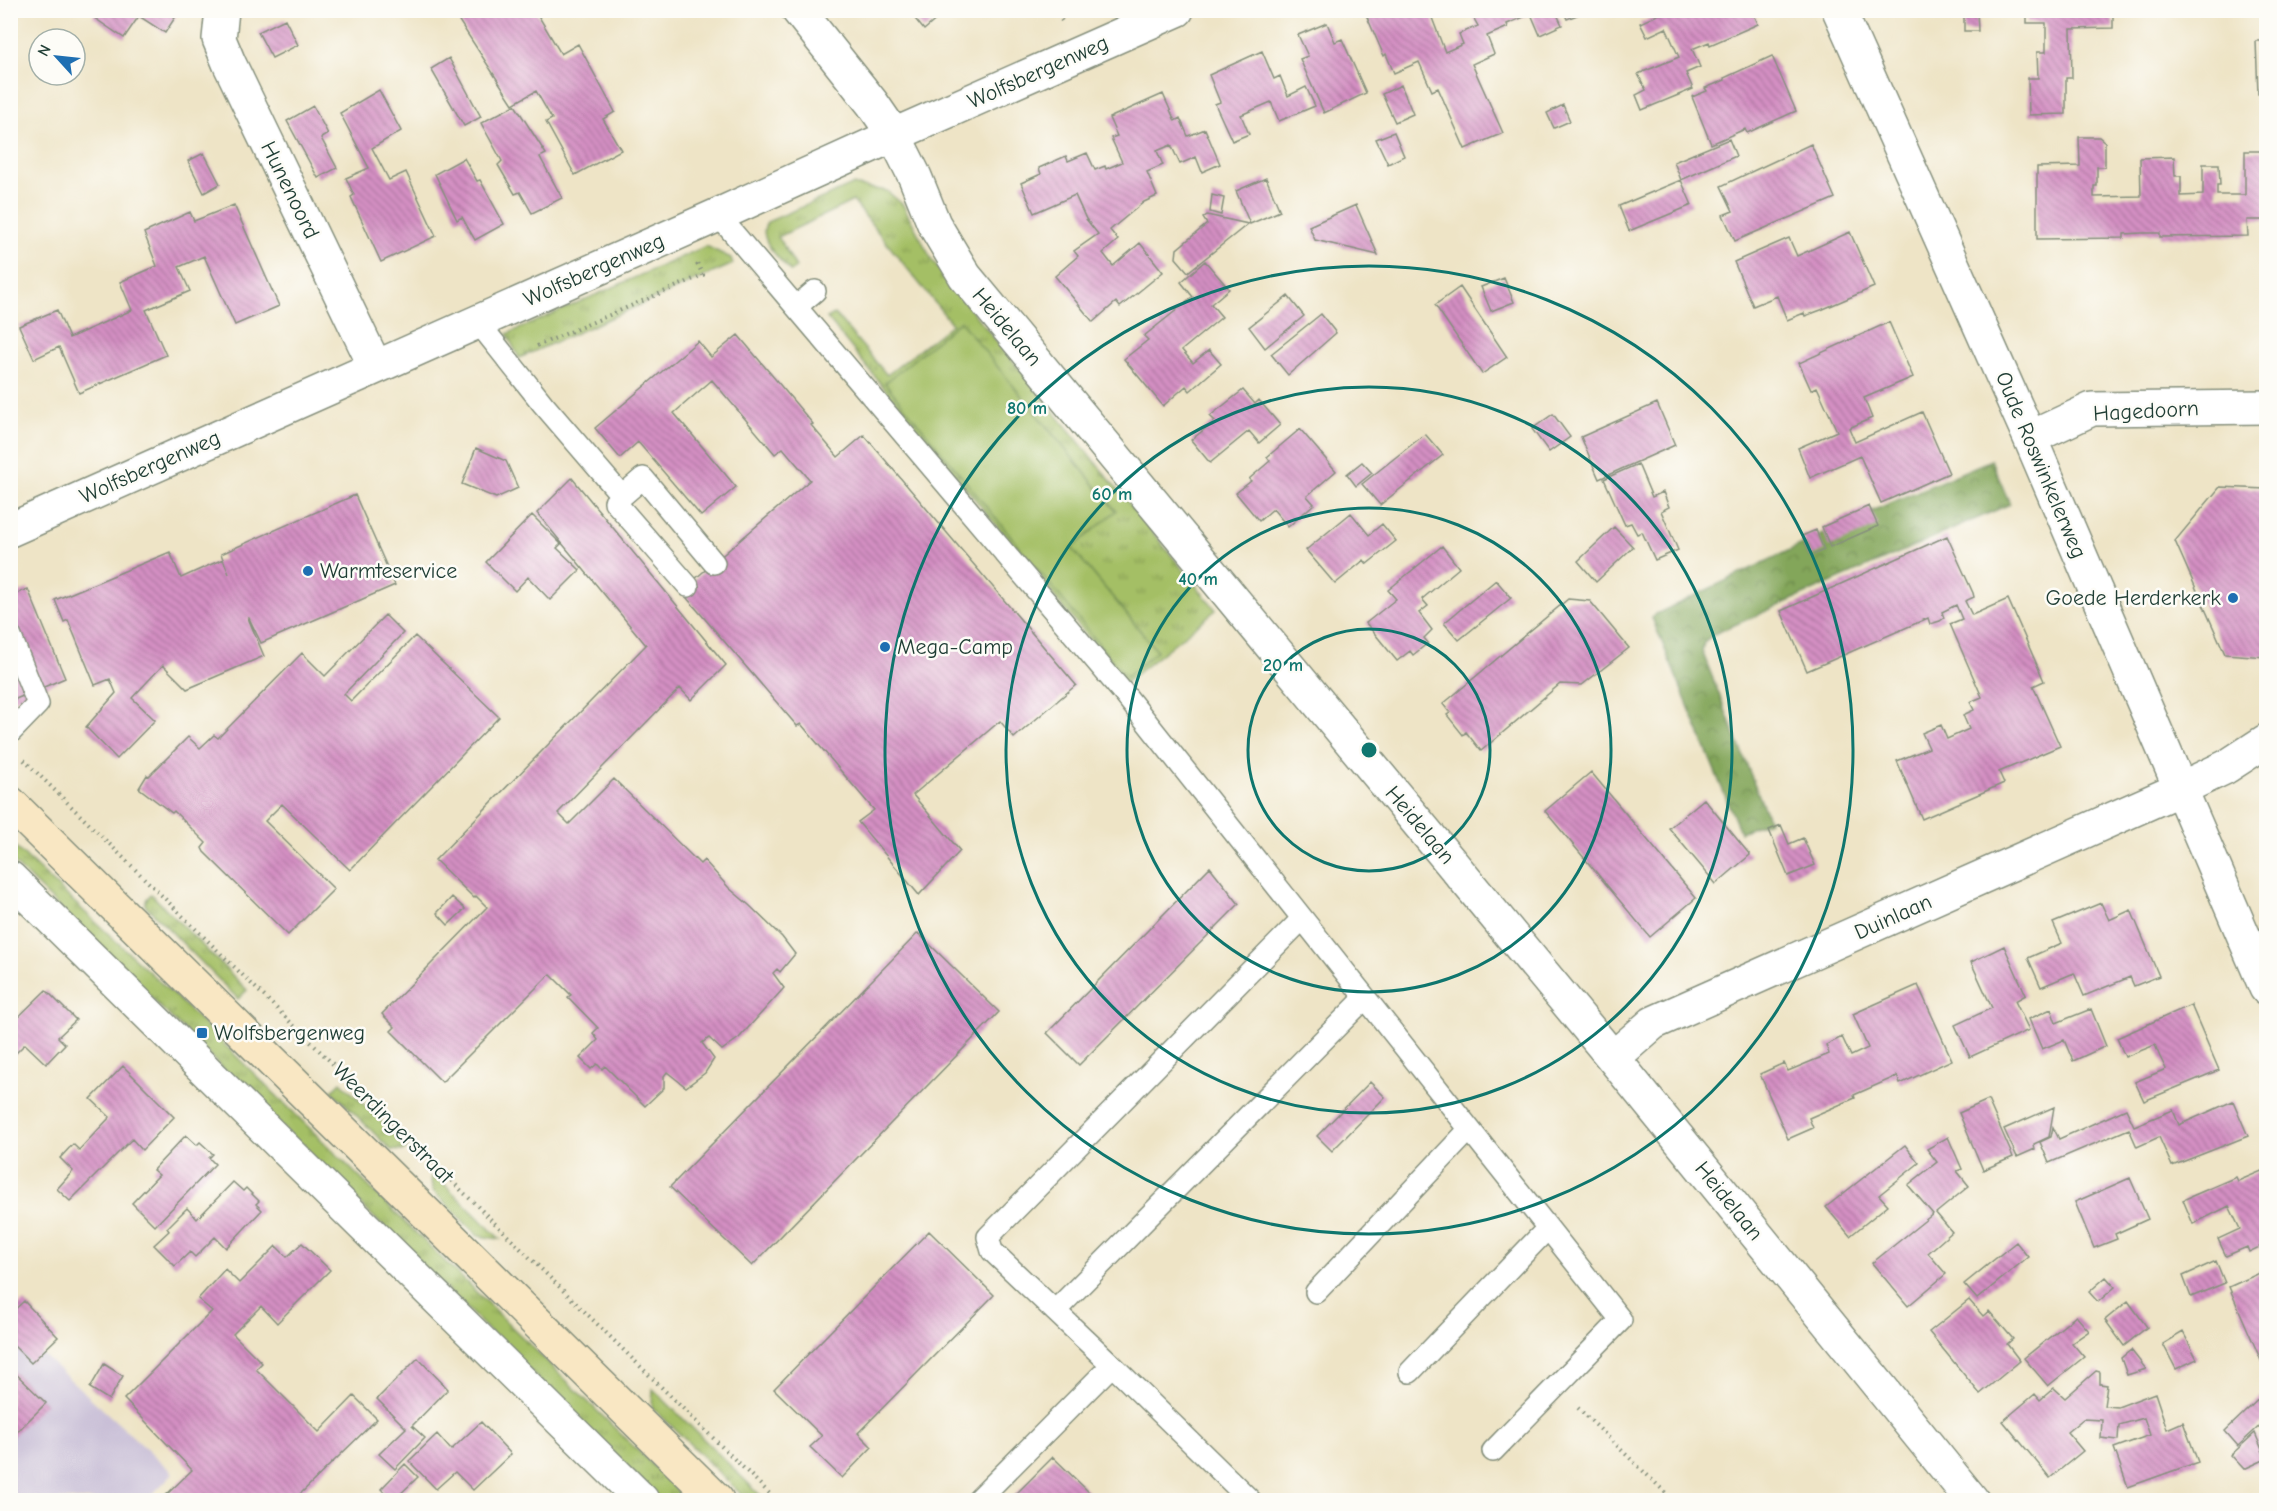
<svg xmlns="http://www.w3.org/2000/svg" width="2277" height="1511" font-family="'Comic Neue',sans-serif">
<defs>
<pattern id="grass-tufts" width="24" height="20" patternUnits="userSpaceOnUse" patternTransform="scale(1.5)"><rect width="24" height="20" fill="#a4bf65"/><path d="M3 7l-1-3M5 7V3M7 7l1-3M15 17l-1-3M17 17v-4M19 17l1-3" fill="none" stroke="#859c54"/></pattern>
<pattern id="forest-crowns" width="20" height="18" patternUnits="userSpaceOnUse" patternTransform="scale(1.5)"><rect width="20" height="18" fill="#83a65a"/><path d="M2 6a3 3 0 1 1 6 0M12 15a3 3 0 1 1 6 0" fill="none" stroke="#6b884b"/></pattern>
<pattern id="building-back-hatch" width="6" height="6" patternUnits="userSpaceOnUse" patternTransform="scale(1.5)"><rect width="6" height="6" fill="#d48fc3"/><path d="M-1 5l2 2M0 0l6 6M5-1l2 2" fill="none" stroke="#ab769f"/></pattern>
</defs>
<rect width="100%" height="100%" fill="#fdfcf7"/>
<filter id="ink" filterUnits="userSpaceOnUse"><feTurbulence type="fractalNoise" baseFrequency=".0167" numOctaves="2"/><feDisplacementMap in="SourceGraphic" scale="12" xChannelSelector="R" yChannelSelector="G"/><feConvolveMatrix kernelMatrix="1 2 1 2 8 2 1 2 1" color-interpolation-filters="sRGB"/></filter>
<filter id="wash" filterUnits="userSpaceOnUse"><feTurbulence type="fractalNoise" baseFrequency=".008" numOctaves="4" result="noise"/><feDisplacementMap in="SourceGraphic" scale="24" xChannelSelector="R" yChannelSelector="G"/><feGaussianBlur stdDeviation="1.35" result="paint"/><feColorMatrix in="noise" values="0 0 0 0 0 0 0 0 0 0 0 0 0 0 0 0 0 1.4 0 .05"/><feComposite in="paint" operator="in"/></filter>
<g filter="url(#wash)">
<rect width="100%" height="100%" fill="#eee4c6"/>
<path fill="#c9bfd7" d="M10,1325L173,1473L147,1500H11Z"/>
<path fill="url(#grass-tufts)" stroke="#627e4c" stroke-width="1.5" d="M852,185L887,191L903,205L932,260L971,310L1216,610L1125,683L827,318L835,314L887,375L952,324L853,201L778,237L796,267L791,272C780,259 756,239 767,222Z
M706,246L731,258L733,264L519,358L507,334Z
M15,847L175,996L688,1500H661L11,860L10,848Z
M151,894L247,990L238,999L145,905L146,900Z
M341,1082L408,1148L404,1151L391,1150L332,1091Z
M433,1173L500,1239L478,1236L432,1190L431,1177Z
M653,1389L765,1500H747L652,1407Z"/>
<path fill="url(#forest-crowns)" stroke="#517247" stroke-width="1.5" d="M1991,460L2010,504L1714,634L1704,642L1702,651L1769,821L1740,832L1652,618L1656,614L1867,513Z"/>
<path fill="#a4bf65" stroke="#627e4c" stroke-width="1.5" d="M960,321L1116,511L1072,548L1157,651L1126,677L885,383Z"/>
<g id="blocks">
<path fill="url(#building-back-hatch)" d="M97,10H180L165,33L139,16L124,38L93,17Z
M452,10H535L561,54L578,44L615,112L603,119L621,150L575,175L546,122L552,119L536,91L513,104Z
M908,10H947L924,30Z
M1364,10H1429L1445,52L1463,44L1459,34L1478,26L1469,10H1555L1562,25L1540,35L1531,14L1507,24L1508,27L1487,36L1494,54L1472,64L1503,133L1465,149L1438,88L1432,91L1419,62L1394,73L1386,54L1384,56Z
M1563,10H1587V11L1567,19Z
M1668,10H1752L1758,24L1710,45L1709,42L1692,49L1700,67L1686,73L1693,89L1642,110L1636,95L1646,90L1638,74L1679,57L1666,28L1647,37L1640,23Z
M1964,10H1977L1978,31H1964Z
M2027,10H2128V13H2113V28L2071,29L2072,78H2066V114L2029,115L2028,78H2038L2037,52H2046V23H2027Z
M285,19L298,45L272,58L258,32Z
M1327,23L1335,42L1342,39L1366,93L1324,113L1300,59L1308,56L1298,35Z
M2256,41H2266V94H2258Z
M1262,51L1274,79L1280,76L1288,96L1306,87L1315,106L1279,121L1271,102L1241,115L1249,134L1232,141L1215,104L1220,102L1209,75Z
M1772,56L1796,111L1747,133L1745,129L1711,144L1692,97L1707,91L1705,88L1725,80L1724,78Z
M449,58L481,117L464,126L431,69Z
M1401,85L1413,114L1395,122L1382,94Z
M379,90L401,131L372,148L389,180L406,172L436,236L381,262L351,197L354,195L346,178L369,168L340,113Z
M1163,94L1175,121L1180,118L1188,136L1205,129L1220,164L1202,172L1196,157L1180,164L1171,145L1157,151L1163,165L1147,172L1157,196L1144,202L1110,230L1118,240L1103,253L1113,266L1140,243L1163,272L1120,307L1116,302L1093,322L1055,276L1078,256L1074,251L1098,234L1086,219L1075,195L1034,213L1021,183L1041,174L1039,168L1066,156L1068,161L1087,153L1095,170L1105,166L1106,169L1122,162L1111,138L1117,136L1109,118Z
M515,105L546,154L540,157L562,198L532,213L520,192L515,194L498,165L502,161L481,123Z
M1563,105L1570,121L1554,128L1547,113Z
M313,106L328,134L321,138L337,168L318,178L287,121Z
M1394,132L1404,156L1388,164L1376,139Z
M2079,137H2099L2105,142V167H2097V186H2094V197L2141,196L2140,158L2174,157L2175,176H2181V196L2203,195V164H2219L2220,185H2217V195H2245V151H2266V220H2247L2248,236L2160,237V233H2142L2124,234V238L2037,239V167L2080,166Z
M1729,139L1736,156L1681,180L1674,162Z
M1811,144L1835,198L1735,241L1723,215L1733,211L1721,186Z
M204,153L220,184L204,193L188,161Z
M464,158L477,181L480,180L504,224L475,240L462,217L457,220L435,174Z
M1266,178L1280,211L1250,224L1236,191Z
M1681,180L1692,205L1629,231L1619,206Z
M1212,195L1224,198L1221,215L1210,212Z
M234,205L279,306L235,325L204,256L179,267L190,291L146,310L166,355L79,393L59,347L34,359L19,326L57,310L69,338L132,310L120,282L157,266L144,233L190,212L194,221Z
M1356,205L1378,255L1315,240L1309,226Z
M1207,215L1248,224L1188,272L1176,258L1177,249L1207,224L1203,218Z
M1850,232L1874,287L1821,310L1805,316L1804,313L1787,320L1777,296L1753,306L1734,262L1789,238L1797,256Z
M1205,261L1229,289L1211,304L1222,317L1182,350L1193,363L1209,350L1221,364L1190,391L1186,386L1163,406L1124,359L1148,340L1144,336L1193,297L1181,282Z
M1504,278L1514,302L1491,311L1481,287Z
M1460,287L1507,357L1482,374L1435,305Z
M1288,296L1304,316L1265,348L1249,327Z
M1321,314L1336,333L1288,375L1271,354Z
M1889,322L1913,377L1864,398L1872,418L1849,428L1855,442L1922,412L1949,473L1881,503L1860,456L1810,478L1798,448L1837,431L1817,387L1811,390L1799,363Z
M738,335L813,424L811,425L838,457L864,435L1076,685L1014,738L1000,721L913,795L960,851L919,895L858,822L874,810L801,724L797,726L681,591L810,480L783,448L775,454L712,380L674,413L736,487L701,516L638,442L620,458L595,428L698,341L711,357Z
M1243,390L1255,404L1259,400L1280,425L1259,443L1249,431L1210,463L1191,440L1215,421L1210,416Z
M1657,403L1675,445L1599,479L1581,437Z
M1553,414L1570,437L1549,452L1532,429Z
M1300,429L1336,471L1307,496L1314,504L1288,527L1273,509L1259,521L1236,493L1251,481L1249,479L1270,461L1267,457Z
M1425,434L1443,455L1380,505L1362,484Z
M476,448L506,461L518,488L496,498L462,484Z
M1362,462L1372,473L1356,486L1347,474Z
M1638,464L1652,497L1663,492L1669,507L1661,511L1678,550L1655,560L1642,532L1637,534L1631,523L1625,525L1604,479Z
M572,478L726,665L691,700L680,688L558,813L569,824L614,779L700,864L704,860L729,888L749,905L782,937L795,954L780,972L777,969L773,973L784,988L739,1038L722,1050L709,1038L702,1043L714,1059L705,1073L686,1087L667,1072L664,1076V1088L645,1106L605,1066L602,1069L597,1064L591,1069L580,1058L598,1040L593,1033L598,1028L568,997L571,995L550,974L442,1082L391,1031L395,1027L382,1014L487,907L476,896L474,898L435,860L646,645L537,513Z
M2220,487L2266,489V657L2225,654L2175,541Z
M355,495L395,585L261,643L249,618H248L264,656L187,689L163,665L132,698L155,720L117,759L86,727L116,693L110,679L95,685L68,620L64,622L55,600L170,552L181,578L223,559L229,574L221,554Z
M1869,506L1878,526L1830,547L1822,527Z
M1351,513L1369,535L1382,524L1396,541L1367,564L1364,560L1335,584L1306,550Z
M532,515L561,544L557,548L580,570L550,600L528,577L515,591L486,562Z
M1614,527L1633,547L1596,582L1578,561Z
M1816,530L1824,550L1811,556L1802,536Z
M1947,536L1973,593L1974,597L1965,601L1972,615L2008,599L2044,681L2033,686L2060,746L1999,772L2004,783L1922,819L1897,761L1929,748L1922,733L1941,725L1947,739L1969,729L1963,715L1974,710L1970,702L1982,697L1950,624L1962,619L1956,605L1942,612L1944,618L1940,621L1930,624L1928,618L1807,671L1781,611Z
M1442,546L1459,568L1422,599L1428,606L1419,613L1432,630L1424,638L1428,643L1413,655L1410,651L1397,661L1366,623L1396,599L1388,590Z
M1496,580L1511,598L1459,640L1444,623Z
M28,589L65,678L11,701L10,596Z
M1568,599L1590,601L1629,648L1582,685L1560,684L1481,751L1466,732L1463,735L1447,715L1450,713L1443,704Z
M385,615L403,633L344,694L351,701L415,636L499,717L350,870L282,804L265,821L334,889L288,935L204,852L202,848L206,843L174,811L172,813L139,788L147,775L149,776L188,737L200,748L214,735L218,738L302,653L325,676Z
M1591,772L1696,898L1650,937L1545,811Z
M1704,799L1750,855L1716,884L1669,828Z
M1781,825L1789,844L1803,838L1815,865L1788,876L1769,830Z
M1210,867L1239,904L1079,1065L1047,1033Z
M452,897L465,909L448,925L437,913Z
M2101,903L2109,920L2131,910L2159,976L2134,986L2130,977L2084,996L2074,973L2041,987L2028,958L2062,943L2053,923Z
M918,933L999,1012L752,1266L670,1187Z
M2004,946L2026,995L2015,1001L2029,1030L1970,1057L1955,1025L1992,1008L1971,962Z
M1918,985L1952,1060L1900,1084L1897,1076L1854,1095L1855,1098L1809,1118L1813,1128L1788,1139L1760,1074L1784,1063L1788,1071L1829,1054L1826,1045L1842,1037L1851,1056L1868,1048L1853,1014Z
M46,990L76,1020L58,1037L65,1044L46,1064L25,1044L10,1059V1025Z
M2191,1005L2219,1070L2144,1101L2135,1082L2166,1069L2160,1057L2155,1045L2125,1057L2117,1038Z
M2051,1009L2056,1023L2091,1009L2106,1046L2073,1061L2064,1040L2042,1049L2029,1019Z
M123,1066L174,1117L142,1150L132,1139L70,1201L57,1189L73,1171L60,1158L73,1144L79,1150L110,1117L91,1099Z
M1370,1082L1385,1097L1332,1151L1317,1136Z
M1988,1100L2013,1157L1983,1170L1959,1113Z
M2233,1101L2248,1136L2172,1166L2159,1137L2137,1147L2129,1129L2049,1163L2040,1142L2051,1137L2053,1127L2059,1139L2126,1109L2134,1126L2173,1110L2179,1125Z
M2054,1107L2049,1137L2034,1144L2035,1149L2017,1157L2004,1129Z
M186,1135L197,1145L200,1142L213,1154L209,1158L215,1164L155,1226L132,1203L159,1175L153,1170Z
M1948,1137L1962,1169L1957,1171L1969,1186L1936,1213L1952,1232L1928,1253L1946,1274L1908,1306L1872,1263L1933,1214L1908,1185L1937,1162L1927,1149Z
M1905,1145L1919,1163L1879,1195L1888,1205L1850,1236L1826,1207Z
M2264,1170L2266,1176V1239L2264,1240L2266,1244L2249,1252L2247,1247L2226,1256L2218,1239L2240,1229L2229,1206L2193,1224L2183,1200L2236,1177L2238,1181Z
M2130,1178L2148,1219L2115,1234L2117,1239L2094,1248L2075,1202Z
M233,1182L243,1191L246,1188L259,1201L256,1204L262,1210L226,1248L215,1237L195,1257L190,1252L175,1266L154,1245L169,1231L167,1228L187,1208L197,1219Z
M929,1231L994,1295L858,1433L872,1447L842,1478L810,1447L822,1436L774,1389Z
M2016,1242L2028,1257L1977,1299L1964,1284Z
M302,1243L330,1270L277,1323L261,1306L233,1334L262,1363L256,1369L319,1432L354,1396L377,1419L294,1500H161L192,1470L124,1399L212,1311L198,1299L225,1269L239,1283L276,1246L287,1257Z
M2216,1261L2225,1283L2191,1297L2183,1276Z
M2262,1272L2266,1281V1372L2229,1287Z
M2106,1277L2115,1287L2098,1302L2089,1292Z
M1969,1300L1983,1316L1989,1311L2013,1339L2007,1344L2020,1361L1980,1394L1929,1332Z
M24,1301L58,1337L31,1363L10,1342V1314Z
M2128,1301L2147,1327L2124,1346L2105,1320Z
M2076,1316L2089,1331L2072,1343L2084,1357L2048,1386L2024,1358Z
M2183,1332L2197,1359L2176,1369L2163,1344Z
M2131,1350L2146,1369L2127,1375L2121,1358Z
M418,1358L448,1389L412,1426L425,1438L395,1469L379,1454L406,1428L377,1399Z
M104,1364L123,1376L109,1400L90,1388Z
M10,1368L46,1403L10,1439Z
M2096,1371L2100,1372V1384L2107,1385L2104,1406L2118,1407L2155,1393L2167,1429L2183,1422L2198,1462L2128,1487L2114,1448L2150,1435L2144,1418L2119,1425L2118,1440L2101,1438L2102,1420L2083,1419L2067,1432L2083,1451L2050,1478L2003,1421L2035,1394L2040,1400L2054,1388L2065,1398Z
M2266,1392V1420L2238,1446L2225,1431Z
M481,1422L511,1454L473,1490L455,1472L436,1489L409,1461L437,1434L451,1450Z
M2255,1433L2266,1459L2244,1469L2231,1455Z
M1053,1457L1097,1500H1010Z
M405,1464L418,1477L394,1500H375L384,1492L381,1489Z"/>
</g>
</g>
<g filter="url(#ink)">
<use href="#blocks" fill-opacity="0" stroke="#86907d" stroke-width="1.5"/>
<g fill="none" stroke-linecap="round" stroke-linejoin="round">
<defs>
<path id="service" d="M718,215L1126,696L1621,1320L1493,1451
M796,307L815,291
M477,321L543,404L622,496L643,478L714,563
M622,496L615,502L688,586
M10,635L38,704L10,733
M1316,1292L1469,1130
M1055,1311L1365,998
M1112,1365L992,1251L988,1237L1302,919
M1410,1372L1548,1228
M978,1500L1112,1365L1250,1500"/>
<path id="minor" d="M222,10L219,39L229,63L375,366
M798,10L872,103L894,135L915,177L934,224L965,276L1613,1058L1972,1500
M1839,10L2030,438L2266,988
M2030,438L2092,409L2266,407
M10,878L642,1500
M1613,1058L1653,1023L2180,789L2226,767L2266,741"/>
<path id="tertiary" d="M10,530L718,215L894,135L1177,10"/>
<path id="secondary" d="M10,803L717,1500"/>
</defs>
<use href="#service" stroke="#86907d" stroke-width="24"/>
<use href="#minor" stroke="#86907d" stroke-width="36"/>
<use href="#tertiary" stroke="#86907d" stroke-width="36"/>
<use href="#secondary" stroke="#86907d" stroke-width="36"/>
<path stroke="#86907d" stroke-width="4" stroke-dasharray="1.5 4.5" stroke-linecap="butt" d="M1054,10L1062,21
M537,346L703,275L697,263
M24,760L776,1500
M1578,1408L1673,1500"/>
<use href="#service" stroke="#fff" stroke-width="21"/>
<use href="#minor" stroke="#fff" stroke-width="33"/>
<use href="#tertiary" stroke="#fff" stroke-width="33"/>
<use href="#secondary" stroke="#f9e7c3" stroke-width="33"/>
</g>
</g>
<g fill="none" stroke="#0f766e" stroke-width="3">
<circle cx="1369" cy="750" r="121"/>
<circle cx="1369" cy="750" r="242"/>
<circle cx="1369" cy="750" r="363"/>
<circle cx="1369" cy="750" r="484"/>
</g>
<g fill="#1f6fb2" stroke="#fdfcf7" stroke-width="2">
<circle cx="308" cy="571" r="6"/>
<circle cx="2233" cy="598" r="6"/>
<circle cx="885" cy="647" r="6"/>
<rect x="196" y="1027" width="12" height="12" rx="3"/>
</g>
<g text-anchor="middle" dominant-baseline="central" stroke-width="5" stroke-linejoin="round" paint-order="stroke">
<g font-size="22" fill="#1f3d34" stroke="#fdfcf7">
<text transform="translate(1038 72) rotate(-24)">Wolfsbergenweg</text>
<text transform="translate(290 190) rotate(64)">Hunenoord</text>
<text transform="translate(594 270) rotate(-24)">Wolfsbergenweg</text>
<text transform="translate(1007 327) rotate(50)">Heidelaan</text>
<text transform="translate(2146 411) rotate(-3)">Hagedoorn</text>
<text transform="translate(2041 465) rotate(67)">Oude Roswinkelerweg</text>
<text transform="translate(150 467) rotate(-24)">Wolfsbergenweg</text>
<text transform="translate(1420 825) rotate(50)">Heidelaan</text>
<text transform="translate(1893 917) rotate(-24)">Duinlaan</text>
<text transform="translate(393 1123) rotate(45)">Weerdingerstraat</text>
<text transform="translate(1729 1201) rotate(51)">Heidelaan</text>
</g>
<g font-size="22" fill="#1f3d34" stroke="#fdfcf7" text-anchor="start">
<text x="320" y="571">Warmteservice</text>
<text x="2221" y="598" text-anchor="end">Goede Herderkerk</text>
<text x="897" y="647">Mega-Camp</text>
<text x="214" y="1033">Wolfsbergenweg</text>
</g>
</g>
<circle cx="1369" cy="750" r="9" fill="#0f766e" stroke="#fdfcf7" stroke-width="3"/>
<g font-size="18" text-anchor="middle" font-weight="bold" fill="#0f766e" stroke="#fdfcf7" stroke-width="5" stroke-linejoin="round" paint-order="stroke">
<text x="1027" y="414">80 m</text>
<text x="1112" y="500">60 m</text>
<text x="1198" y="585">40 m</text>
<text x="1283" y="671">20 m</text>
</g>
<rect width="2277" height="1511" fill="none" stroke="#fdfcf7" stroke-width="36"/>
<g transform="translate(57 57) rotate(297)"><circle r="28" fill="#fdfcf7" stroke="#a4b0a9" stroke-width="1.5"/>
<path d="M0-4.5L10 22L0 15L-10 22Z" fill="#1f6fb2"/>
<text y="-9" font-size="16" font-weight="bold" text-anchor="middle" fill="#1f3d34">N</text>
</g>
</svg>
